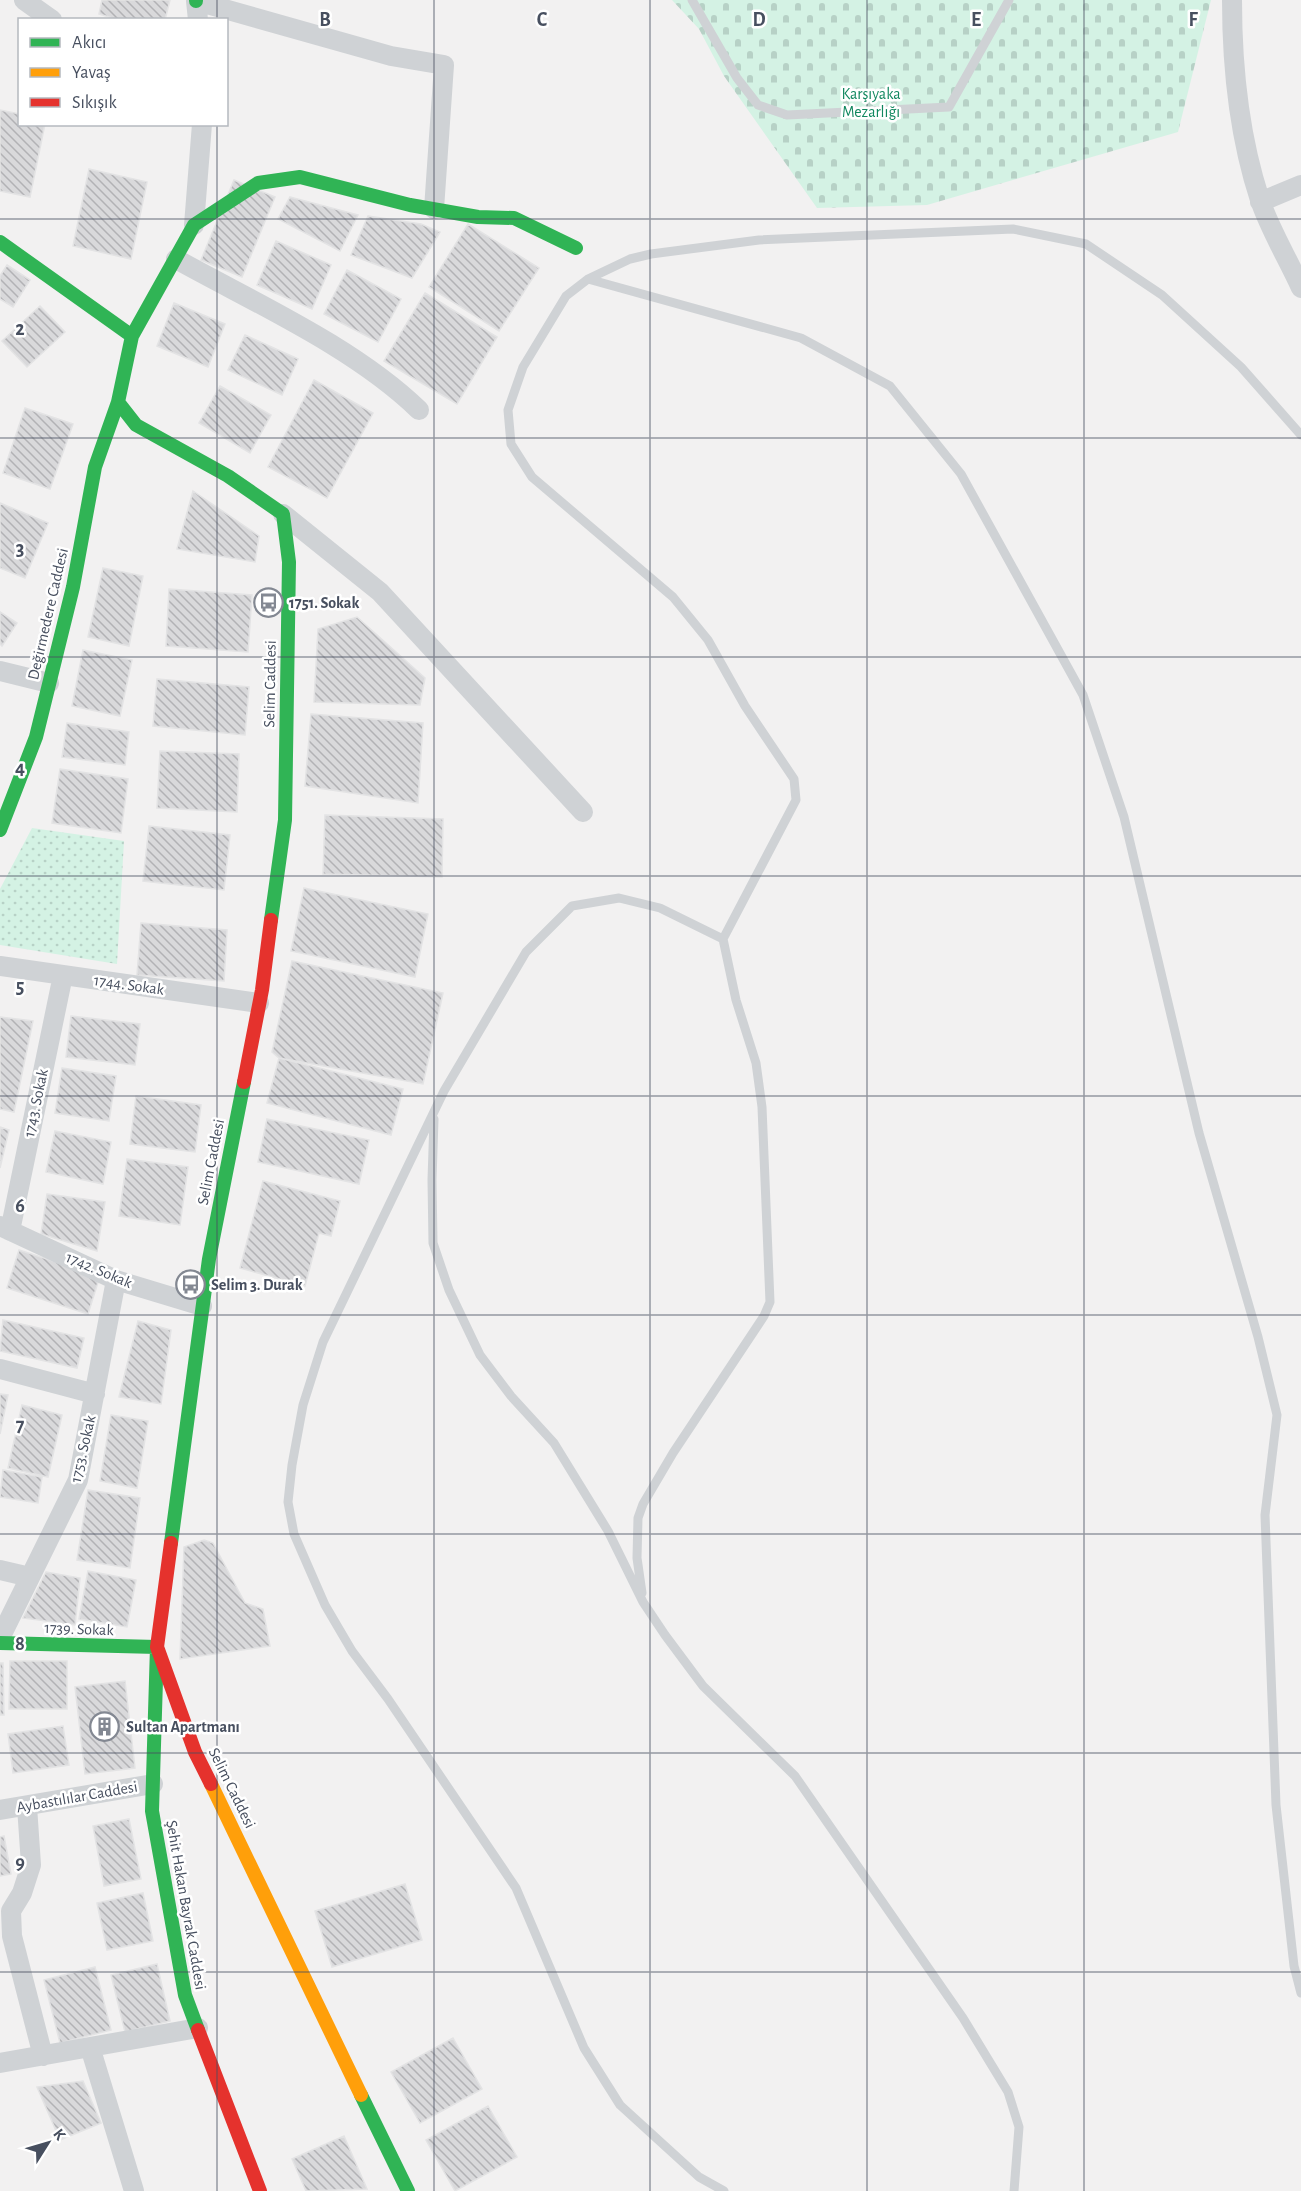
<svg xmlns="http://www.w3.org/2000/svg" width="1301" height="2191" font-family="'Alegreya Sans',sans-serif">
<defs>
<pattern id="cemetery-stones" width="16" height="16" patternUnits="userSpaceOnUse" patternTransform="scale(1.5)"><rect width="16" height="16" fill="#d4f2e4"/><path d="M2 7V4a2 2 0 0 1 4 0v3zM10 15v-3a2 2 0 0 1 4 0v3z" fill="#b7d1c6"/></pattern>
<pattern id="park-dots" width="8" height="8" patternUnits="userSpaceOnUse" patternTransform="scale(1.5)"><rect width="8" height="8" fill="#d4f2e4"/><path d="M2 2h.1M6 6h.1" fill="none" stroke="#b7d1c6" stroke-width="1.8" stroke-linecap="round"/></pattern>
<pattern id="building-back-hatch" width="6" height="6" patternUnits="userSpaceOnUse" patternTransform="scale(1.5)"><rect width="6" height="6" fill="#d9d9db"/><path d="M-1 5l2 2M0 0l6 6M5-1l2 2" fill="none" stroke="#b2b2b5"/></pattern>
</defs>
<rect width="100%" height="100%" fill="#f2f1f1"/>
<path fill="url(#cemetery-stones)" d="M672,0H1211L1178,132L927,205L817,208L724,76L699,29Z"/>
<path fill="url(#park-dots)" d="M32,828L124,841L117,964L0,945V889Z"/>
<path fill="url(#building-back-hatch)" stroke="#e3e3e4" stroke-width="1.5" d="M102,0H170L165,20H119L99,14Z
M0,110L20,114V124H45L30,197L0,191Z
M89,169L147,182L131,259L73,246Z
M234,180L275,197L242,277L201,260Z
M290,197L358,215L340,251L278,219Z
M368,216L421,224L440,232L412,278L351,255Z
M468,224L539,268L499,331L429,287Z
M276,241L331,265L312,309L257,285Z
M7,265L30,280L13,307L0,299V276Z
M347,270L401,299L378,342L324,314Z
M425,293L497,337L457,404L384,361Z
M174,303L225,324L208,367L157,346Z
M40,306L65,332L27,367L2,341Z
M245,335L298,359L282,395L228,370Z
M314,380L373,413L327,498L268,467Z
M220,386L271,415L250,453L199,423Z
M25,408L73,424L50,489L3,473Z
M193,491L259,536L255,562L177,549Z
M0,503L48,523L25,578L0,568Z
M103,568L143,576L129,646L88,637Z
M169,589L252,595L248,652L166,646Z
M0,612L17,623L2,646L0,644Z
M357,617L425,678L420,705L314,702L318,629Z
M83,650L132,660L120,716L72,706Z
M157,679L249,687L245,735L153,726Z
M311,714L423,723L418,803L305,786Z
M67,723L129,732L125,765L62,757Z
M160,751L239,754L237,812L157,808Z
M60,769L128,779L121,833L52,823Z
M325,815L443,819L442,877L323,874Z
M149,826L230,835L224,890L143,881Z
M304,888L428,914L415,977L291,951Z
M141,923L227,930L224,981L137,975Z
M292,961L443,993L423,1084L279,1058L272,1052Z
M71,1016L140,1024L135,1065L66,1057Z
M0,1017L33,1021L14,1112L0,1109Z
M279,1058L403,1089L391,1135L267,1103Z
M62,1068L116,1076L109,1121L55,1113Z
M136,1096L201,1105L195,1152L130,1144Z
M267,1119L369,1140L359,1184L258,1162Z
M0,1127L9,1130L0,1168Z
M55,1131L111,1142L103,1184L46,1172Z
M127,1159L188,1167L180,1225L119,1216Z
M263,1181L340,1201L331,1236L319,1233L305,1286L240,1268Z
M47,1194L105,1202L97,1251L41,1234Z
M19,1250L100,1276L88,1314L7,1288Z
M3,1320L84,1338L77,1368L0,1351Z
M138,1321L171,1330L161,1404L119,1397Z
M0,1394L8,1395L0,1434Z
M22,1405L62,1415L48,1477L8,1468Z
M111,1415L148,1421L137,1488L100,1481Z
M3,1470L42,1477L38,1503L0,1497Z
M88,1490L140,1498L130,1568L77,1560Z
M204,1540L213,1543L245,1603L263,1609L270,1646L180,1659L184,1547Z
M88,1571L136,1580L127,1627L79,1619Z
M46,1572L80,1578L75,1625L23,1618Z
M10,1661H67V1709H9Z
M0,1663H3L4,1715H0Z
M125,1681L135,1768L85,1774L75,1687Z
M63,1726L69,1765L13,1773L8,1734Z
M129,1819L141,1879L104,1886L93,1826Z
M4,1836L11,1874L0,1876V1837Z
M405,1884L422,1940L332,1967L315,1911Z
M143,1893L153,1941L107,1950L97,1903Z
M157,1964L170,2021L125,2032L111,1975Z
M95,1967L111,2030L60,2043L44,1980Z
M453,2038L482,2089L420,2123L391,2072Z
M83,2081L101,2123L60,2140L37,2087Z
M488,2106L517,2157L455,2191L426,2140Z
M344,2136L367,2189L306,2191L292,2159Z"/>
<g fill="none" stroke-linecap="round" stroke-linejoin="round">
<path stroke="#cfd2d5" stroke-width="9" d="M692,0L737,78L758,105L787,115L949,107L1009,0
M588,279L801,338L890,386L961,474L1083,695L1124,817L1199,1133L1258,1337L1277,1415L1265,1515L1276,1805L1294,1966L1301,1993
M434,1119L432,1180L433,1243L449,1290L480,1355L511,1396L554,1443L608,1531L643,1602L665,1635L703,1686L795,1776L963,2018L1008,2092L1019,2127L1014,2191
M642,1593L637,1558L638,1518L643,1504L673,1453L764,1316L770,1302L762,1107L756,1063L736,1000L723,939
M724,2191L699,2177L620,2105L584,2048L516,1888L388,1699L352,1651L325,1605L294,1534L288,1502L292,1465L303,1405L323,1342L444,1091L526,952L572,906L619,898L660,908L723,939L796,800L794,779L745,706L708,640L673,597L532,477L511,444L508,410L523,367L566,296L588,279L630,259L651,254L759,240L1013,229L1086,244L1162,295L1241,367L1301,435"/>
<path stroke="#cfd2d5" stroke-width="20" d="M24,0L52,20
M1232,0C1232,67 1239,136 1260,200C1270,230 1288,259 1301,288
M198,20L196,1L391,56L444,65L434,209
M1260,202L1301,185
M194,225L202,124
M176,259C255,303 354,347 419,410
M283,514L380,592L583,812
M0,671L49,683
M0,966L259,1003
M0,1226L116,1280L202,1306
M10,1231L63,975
M0,1369L95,1394
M0,1570L30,1577
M0,1638L78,1480L116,1280
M27,1806L31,1865L22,1893L11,1911L12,1936L43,2056
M0,1810L153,1784
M90,2047L134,2191
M0,2063L198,2028"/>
<path stroke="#30b455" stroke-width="14" d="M196,0V1
M0,242L132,336L118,402L95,467L73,587L36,737L0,830
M132,336L194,225L258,183L300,177L410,205L478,217L514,218L576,248
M118,402L136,425L228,476L283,514L289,562L285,820L271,920
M171,1543L209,1259L244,1082
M0,1643L157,1647L152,1811L185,1995L198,2030
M361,2095L408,2191"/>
<path stroke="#ff9f0a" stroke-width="14" d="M211,1784L361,2095"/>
<path stroke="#e5322d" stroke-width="14" d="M244,1082L262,990L271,920
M171,1543L157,1647L195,1752L211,1784
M198,2030L260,2191"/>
</g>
<path fill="none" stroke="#474f5f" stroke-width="1.5" stroke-opacity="0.55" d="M217,0V20M434,0V2191M650,0V2191M867,0V2191M1084,0V2191M217,124V2191M0,219H1301M0,438H1301M0,657H1301M0,876H1301M0,1096H1301M0,1315H1301M0,1534H1301M0,1753H1301M0,1972H1301"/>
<defs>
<symbol id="bus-ring" viewBox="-11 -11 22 22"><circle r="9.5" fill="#fff" stroke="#838892" stroke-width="1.5"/><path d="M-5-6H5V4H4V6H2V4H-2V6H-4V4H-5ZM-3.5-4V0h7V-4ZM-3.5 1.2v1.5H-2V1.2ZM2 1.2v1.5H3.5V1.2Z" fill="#838892"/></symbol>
<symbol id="building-ring" viewBox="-11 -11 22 22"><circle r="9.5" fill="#fff" stroke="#838892" stroke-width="1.5"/><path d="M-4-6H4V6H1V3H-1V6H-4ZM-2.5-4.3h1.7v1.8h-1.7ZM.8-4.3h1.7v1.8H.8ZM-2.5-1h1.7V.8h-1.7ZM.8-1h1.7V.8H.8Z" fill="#838892"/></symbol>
</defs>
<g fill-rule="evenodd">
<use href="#bus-ring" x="252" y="586" width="33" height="33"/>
<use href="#bus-ring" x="174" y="1268" width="33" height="33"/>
<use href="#building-ring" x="88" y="1710" width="33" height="33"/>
</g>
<g text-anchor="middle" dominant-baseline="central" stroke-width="5" stroke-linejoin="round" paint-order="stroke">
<g font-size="16" fill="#11875f" stroke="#fff">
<text x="871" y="94">Karşıyaka<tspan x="871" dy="18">Mezarlığı</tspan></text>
</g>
<g font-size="16" font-weight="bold" fill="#474f5f" stroke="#fff" text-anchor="start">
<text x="289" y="603">1751. Sokak</text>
<text x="211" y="1285">Selim 3. Durak</text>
<text x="126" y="1727">Sultan Apartmanı</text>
</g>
<g font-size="16" fill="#474f5f" stroke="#fff">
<text transform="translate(48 614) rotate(-77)">Değirmedere Caddesi</text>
<text transform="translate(270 684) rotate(-89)">Selim Caddesi</text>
<text transform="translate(129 985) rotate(8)">1744. Sokak</text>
<text transform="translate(36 1103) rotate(-78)">1743. Sokak</text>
<text transform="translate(211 1162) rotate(-79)">Selim Caddesi</text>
<text transform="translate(99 1270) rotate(23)">1742. Sokak</text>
<text transform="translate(83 1449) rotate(-77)">1753. Sokak</text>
<text transform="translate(79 1629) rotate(2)">1739. Sokak</text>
<text transform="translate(232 1788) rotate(64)">Selim Caddesi</text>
<text transform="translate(77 1797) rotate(-10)">Aybastılılar Caddesi</text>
<text transform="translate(186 1905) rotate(80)">Şehit Hakan Bayrak Caddesi</text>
</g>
</g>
<g font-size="20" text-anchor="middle" font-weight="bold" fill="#474f5f" stroke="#fff" stroke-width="5" stroke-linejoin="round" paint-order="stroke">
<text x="325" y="26">B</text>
<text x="542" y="26">C</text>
<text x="759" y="26">D</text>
<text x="976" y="26">E</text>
<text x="1193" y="26">F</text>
<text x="20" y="335">2</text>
<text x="20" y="555">3</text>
<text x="20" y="774">4</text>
<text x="20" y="993">5</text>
<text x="20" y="1212">6</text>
<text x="20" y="1431">7</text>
<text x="20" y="1650">8</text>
<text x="20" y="1869">9</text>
</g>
<rect x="18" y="18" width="210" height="108" fill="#ffffff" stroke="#b5b9bf" stroke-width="1.5"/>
<rect x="30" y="38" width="30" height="9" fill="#30b455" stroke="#b5b9bf" stroke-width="1.5"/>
<text x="72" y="48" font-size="18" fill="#474f5f">Akıcı</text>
<rect x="30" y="68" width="30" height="9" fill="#ff9f0a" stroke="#b5b9bf" stroke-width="1.5"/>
<text x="72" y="78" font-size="18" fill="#474f5f">Yavaş</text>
<rect x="30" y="98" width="30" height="9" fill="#e5322d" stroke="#b5b9bf" stroke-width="1.5"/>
<text x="72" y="108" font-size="18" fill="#474f5f">Sıkışık</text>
<g transform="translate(48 2143) rotate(53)" stroke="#ffffff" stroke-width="4.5" paint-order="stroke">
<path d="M0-4.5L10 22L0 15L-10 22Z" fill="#474f5f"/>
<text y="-9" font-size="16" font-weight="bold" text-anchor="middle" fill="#474f5f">K</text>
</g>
</svg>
